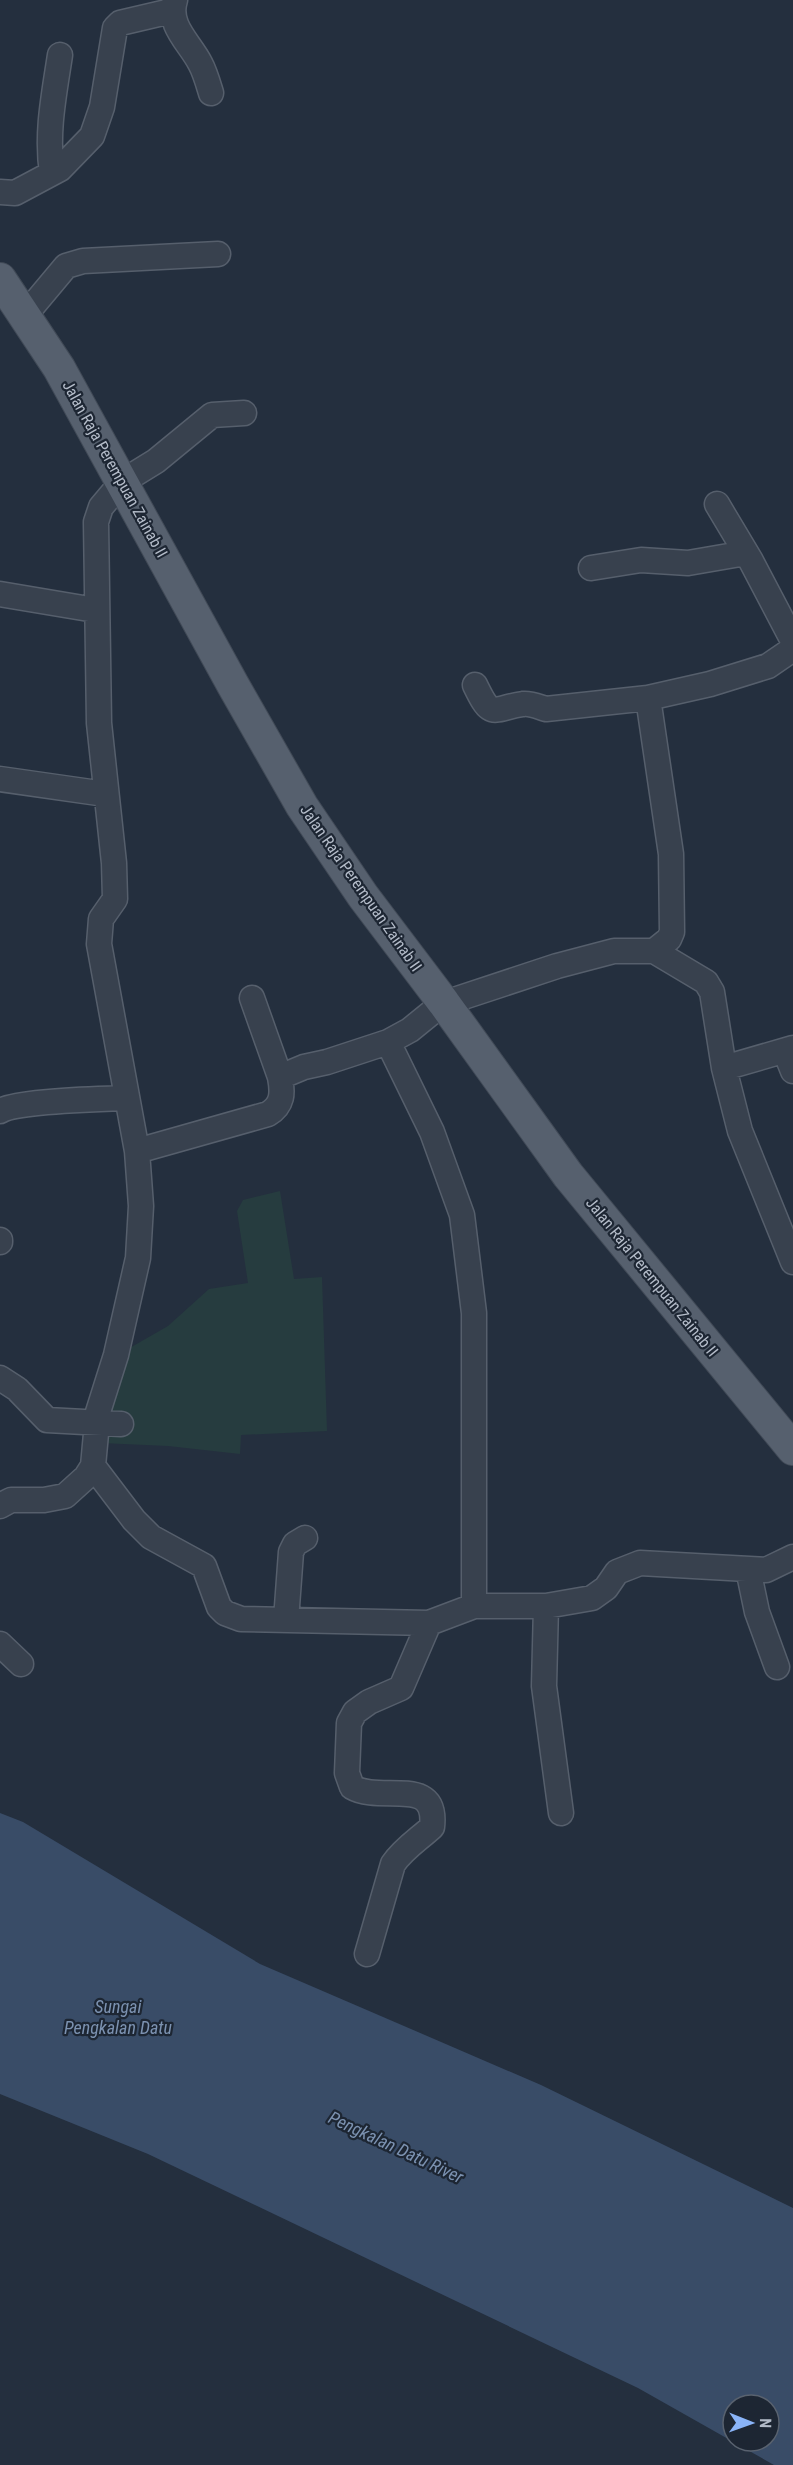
<svg xmlns="http://www.w3.org/2000/svg" width="793" height="2465" font-family="'Roboto Condensed',sans-serif">
<rect width="100%" height="100%" fill="#242f3e"/>
<path fill="#263c3f" d="M280,1191L294,1279L322,1277L327,1431L241,1435L240,1454L168,1446L101,1443L121,1353L168,1326L209,1289L248,1283L237,1211L243,1200Z"/>
<path fill="#394c67" fill-rule="evenodd" d="M0,1813L23,1822L260,1964L541,2085L793,2208V2465H774L638,2388L148,2154L0,2094ZM733,2405H769V2441H733Z"/>
<g fill="none" stroke-linecap="round" stroke-linejoin="round">
<defs>
<path id="minor" d="M175,0C167,25 189,42 200,63C205,72 208,83 211,93
M52,173C46,133 54,95 60,55
M0,192L15,193L60,169L92,136L102,107L115,28L120,23L171,11
M25,315L66,266L83,261L218,254
M717,504L751,561L793,641
M591,568L641,560L688,563L746,553
M0,594L95,610
M475,685C492,720 491,709 523,704C531,703 539,707 546,709L648,698
M0,779L105,794
M654,951L669,939L672,932L671,854L648,698L710,684L768,666L793,649
M252,998L280,1077
M388,1042L432,1132L462,1215L474,1313V1606
M785,1051L793,1071
M724,1068L793,1048
M0,1111C17,1101 102,1099 127,1098
M137,1151L268,1114C283,1105 283,1093 280,1077L304,1067L327,1062L388,1042L410,1030L442,1004L557,966L614,951H654L706,982L712,992L724,1068L740,1131L793,1262
M0,1240V1242
M0,1378L17,1389L47,1420L121,1424
M93,1466L134,1520L151,1537L204,1566L219,1607L225,1613L241,1619L429,1623L474,1606H546L592,1598L606,1588L617,1572L640,1563L766,1570L793,1557
M0,1506L11,1500H44L65,1496L86,1477L93,1466L98,1412L116,1355L138,1258L141,1206L137,1151L99,944L101,919L115,899L114,863L99,723L96,522L101,507L122,482L156,461L212,415L244,413
M748,1569L757,1612L777,1667
M546,1606L544,1686L561,1813
M286,1620L291,1552L295,1544L305,1538
M0,1644L21,1664
M367,1954L393,1864C403,1849 419,1839 432,1827C438,1774 381,1804 352,1787L347,1773L349,1723L355,1712L369,1702L401,1688L429,1623"/>
<path id="major" d="M0,279L59,368L233,685L302,806L363,896L444,1003L568,1175L793,1449"/>
</defs>
<use href="#minor" stroke="#565f6c" stroke-width="27"/>
<use href="#major" stroke="#414a57" stroke-width="34"/>
<use href="#minor" stroke="#38414e" stroke-width="24"/>
<use href="#major" stroke="#56606e" stroke-width="32"/>
</g>
<g text-anchor="middle" dominant-baseline="central" stroke-width="4.5" stroke-linejoin="round" paint-order="stroke">
<g font-size="16" fill="#b4bcc9" stroke="#1d2633">
<text transform="translate(115 469) rotate(61)">Jalan Raja Perempuan Zainab II</text>
<text transform="translate(361 888) rotate(55)">Jalan Raja Perempuan Zainab II</text>
<text transform="translate(652 1277) rotate(51)">Jalan Raja Perempuan Zainab II</text>
</g>
<g font-size="18" font-style="italic" fill="#7c92b1" stroke="#1d2633">
<text x="118" y="2006">Sungai<tspan x="118" dy="21">Pengkalan Datu</tspan></text>
<text transform="translate(396 2147) rotate(25)">Pengkalan Datu River</text>
</g>
</g>
<g transform="translate(751 2423) rotate(91)"><circle r="28" fill="#1d2633" stroke="#59626f" stroke-width="1.5"/>
<path d="M0-4.5L10 22L0 15L-10 22Z" fill="#8ab4f8"/>
<text y="-9" font-size="16" font-weight="bold" text-anchor="middle" fill="#b4bcc9">N</text>
</g>
</svg>
